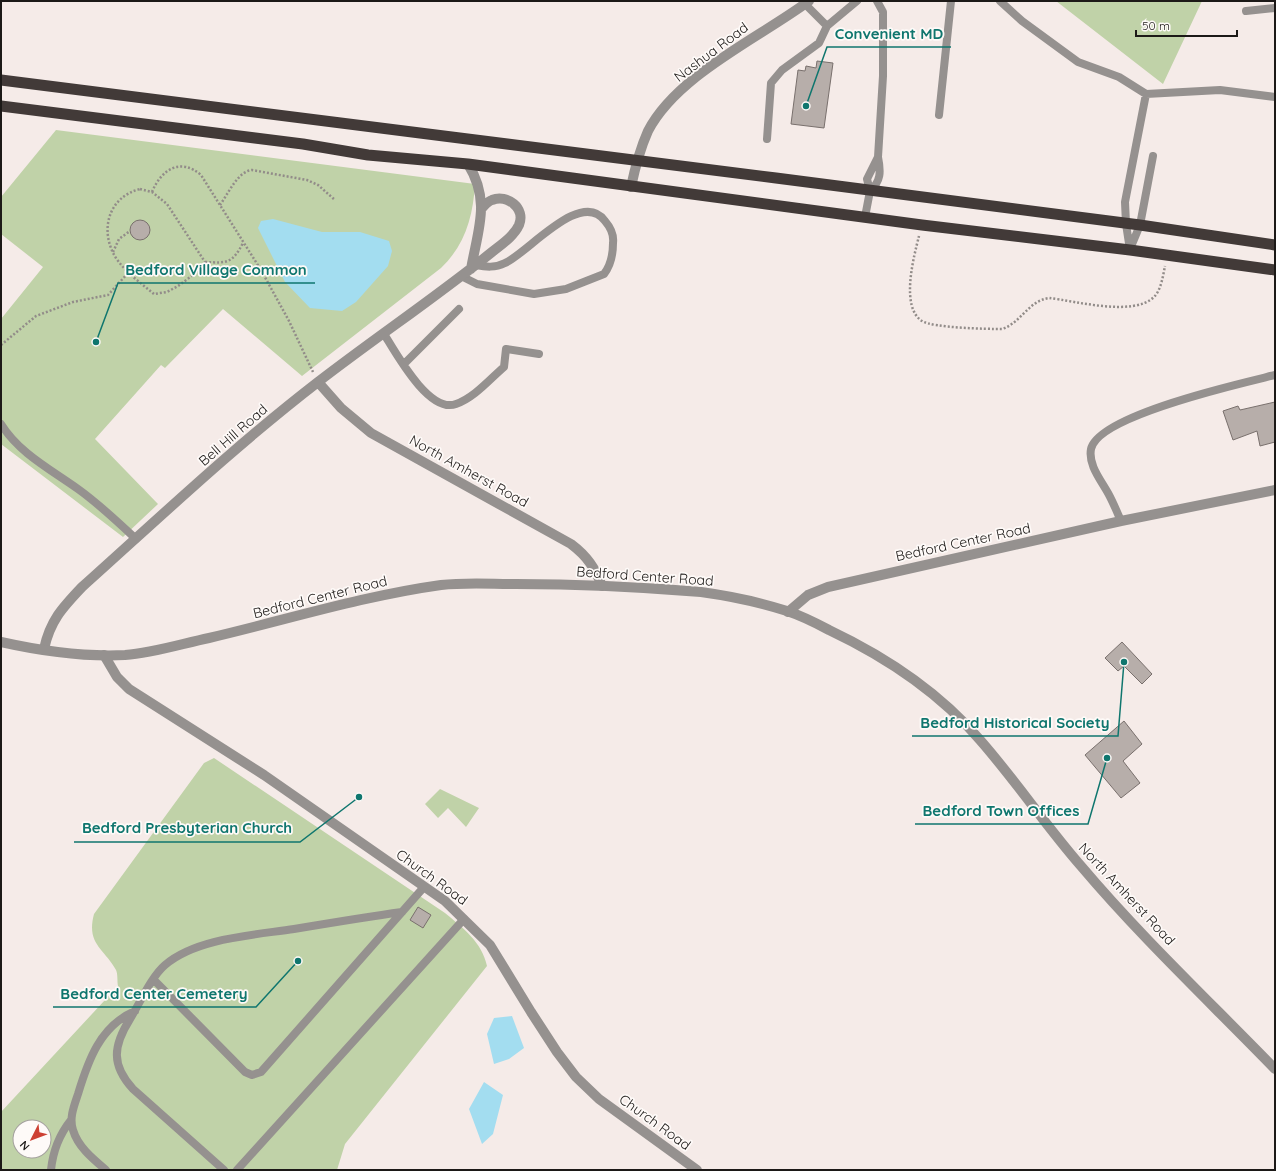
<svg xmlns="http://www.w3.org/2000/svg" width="1276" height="1171" font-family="Quicksand,sans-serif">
<rect width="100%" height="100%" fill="#f5ebe8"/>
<path fill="#c0d2a8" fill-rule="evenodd" d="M1056,1H1202L1163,84Z
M56,130L475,184C473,217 465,245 441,268L302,376L223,309L165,368L161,365L95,439L158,504L123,537L1,444V319L43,267L1,234V197Z
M214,758L445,913C463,928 482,942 487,966L345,1144L337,1170H1V1112L118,986C117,981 118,974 116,970C104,948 86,944 94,914L204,763ZM20,1127H44V1151H20Z
M440,789L479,808L466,827L448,808L438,818L425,804Z"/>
<path fill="#a3ddf0" d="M273,219L322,232H360L389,241L392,251L388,266L356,302L342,311L310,308L285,282L258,228L261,221Z
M512,1016L524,1048L509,1059L494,1064L487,1034L494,1018Z
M484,1082L503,1095L493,1134L482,1144L469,1109Z"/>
<path fill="#b7aeaa" stroke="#79706d" d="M817,61L833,63L824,128L791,124L798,70L805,71L806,66L816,68Z
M130 230a10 10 0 1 1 20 0a10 10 0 1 1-20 0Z
M1275,402V442L1260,446L1257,431L1233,440L1223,411L1238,406L1240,410Z
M1122,642L1152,674L1142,684L1124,666L1118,671L1105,658Z
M1124,721L1142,744L1123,761L1140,783L1121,798L1085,755Z
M418,907L431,915L423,928L410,920Z"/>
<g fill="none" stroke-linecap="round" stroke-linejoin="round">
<path stroke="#928c89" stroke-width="2.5" stroke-dasharray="2 2" stroke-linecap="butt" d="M140,189L152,192L167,204L205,262L204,267L178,286L167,292L154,294C141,283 126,273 116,258C99,231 108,197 140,189Z
M152,192C161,170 180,157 201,175L261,270L289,321L313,372
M220,205C228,194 238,171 252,170L307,180L318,185L335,200
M919,236C914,256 900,307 922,321C933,328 987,329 1002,329C1021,323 1028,301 1049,298C1076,301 1133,317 1154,297C1161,290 1163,276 1165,266
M113,252L119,239L130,231
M205,262C227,263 232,264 243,243
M1,345L36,316L73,302L108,295L128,273"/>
<path stroke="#95918f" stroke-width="8" d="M1000,1L1022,21L1078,62L1119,77L1146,94L1220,90L1275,97
M805,4L827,26
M1246,11L1275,8
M939,115L951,1
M767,139L771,83L782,70L819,43L827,26L857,1
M870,191C881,181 881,172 878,157
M865,217L870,191L867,179L878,157L883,76V12L877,1
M1130,249L1140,225L1153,156
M1130,250L1126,224L1125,202L1146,94
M461,276L477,284L534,294L566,289L604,274C611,265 613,255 613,243C614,235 611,228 605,221C581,188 527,254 505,263C495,268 486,267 476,265
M384,334C396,353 429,414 456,404C474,398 490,379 504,367L506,349L539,354
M404,364L459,309
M1,424C19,453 50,469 78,489C99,504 117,521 136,539
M1121,521C1117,512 1113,502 1108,493C1101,480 1088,465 1091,449C1098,415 1243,383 1275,375
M154,980L245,1072L252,1075L261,1072L424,887
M51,1170C53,1150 59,1135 71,1120
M106,1170C93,1159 78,1147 73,1130C69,1118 74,1106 78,1094C88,1061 100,1026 135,1011
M224,1170L133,1089C111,1065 113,1046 130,1019C140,1003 151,977 165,965C196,938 255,935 294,929C330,923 366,917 402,912
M237,1170L464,919"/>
<path stroke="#95918f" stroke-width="10" d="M468,164C491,201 478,229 471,269
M318,382L341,408L371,433L571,544C587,556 595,568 602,586
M788,612L808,595L828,587L1121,521L1275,490
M44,649C50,621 62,608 82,587C159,518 235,446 318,382C375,338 436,297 492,252C502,244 514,236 519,225C526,208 507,194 492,200C488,201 485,205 482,208
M104,655L117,677L129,689L264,775L445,901L490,945L531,1012L557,1052L576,1077L599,1099L697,1170"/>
<path stroke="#95918f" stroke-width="10" d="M631,187C635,168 640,149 648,131C677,75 759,38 809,1
M1,642C41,651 84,657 125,655C153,653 181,644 209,638C286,620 362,596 441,585C466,582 491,584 516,584C577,584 640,587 701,592C730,596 759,602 787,611C802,616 816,623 829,630C886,657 939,692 980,740C1016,781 1046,826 1081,866C1141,937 1210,1002 1275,1069"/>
<path stroke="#423a38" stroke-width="11" d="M1,80L776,178L1140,225L1275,245
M1,106L303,144L368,155L468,164L922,225L1130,250L1275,270"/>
</g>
<g text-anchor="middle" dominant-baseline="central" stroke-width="3.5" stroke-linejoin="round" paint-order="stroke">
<g font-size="14" fill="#1c1917" stroke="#fefaf8">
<text transform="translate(711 52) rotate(-37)">Nashua Road</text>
<text transform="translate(233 435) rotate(-41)">Bell Hill Road</text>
<text transform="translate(469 471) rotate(29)">North Amherst Road</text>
<text transform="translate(963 542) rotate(-12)">Bedford Center Road</text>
<text transform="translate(645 576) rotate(4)">Bedford Center Road</text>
<text transform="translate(320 597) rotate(-14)">Bedford Center Road</text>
<text transform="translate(432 877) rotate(36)">Church Road</text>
<text transform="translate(1127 894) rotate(47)">North Amherst Road</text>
<text transform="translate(655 1122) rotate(36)">Church Road</text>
</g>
</g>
<path fill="none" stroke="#0f766e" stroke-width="1.5" d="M806 106L827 47H951M96 342L118 283H315M1124 662L1118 736H912M1107 758L1088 824H915M359 797L300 842H74M298 961L256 1007H53"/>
<g fill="#0f766e" stroke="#fefaf8" stroke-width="1.5">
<circle cx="806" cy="106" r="4"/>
<circle cx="96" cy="342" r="4"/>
<circle cx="1124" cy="662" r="4"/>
<circle cx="1107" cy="758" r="4"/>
<circle cx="359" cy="797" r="4"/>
<circle cx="298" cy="961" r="4"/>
</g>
<g font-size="15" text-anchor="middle" font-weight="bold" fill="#0f766e" stroke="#fefaf8" stroke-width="3.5" stroke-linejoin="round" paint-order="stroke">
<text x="889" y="39">Convenient MD</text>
<text x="216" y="275">Bedford Village Common</text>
<text x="1015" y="728">Bedford Historical Society</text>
<text x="1001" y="816">Bedford Town Offices</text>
<text x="187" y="833">Bedford Presbyterian Church</text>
<text x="154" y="999">Bedford Center Cemetery</text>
</g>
<rect width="1276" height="1171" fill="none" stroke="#1c1917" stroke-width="4"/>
<g transform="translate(32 1139) rotate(228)"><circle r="19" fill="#fefaf8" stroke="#a4a09e"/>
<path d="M0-3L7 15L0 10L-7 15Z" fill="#cd4033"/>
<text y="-6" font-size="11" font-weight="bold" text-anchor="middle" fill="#1c1917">N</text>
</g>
<path d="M1136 30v6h101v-6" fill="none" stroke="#1c1917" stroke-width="2"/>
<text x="1142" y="30" font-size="12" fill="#1c1917" stroke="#fefaf8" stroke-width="3" paint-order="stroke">50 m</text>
</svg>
